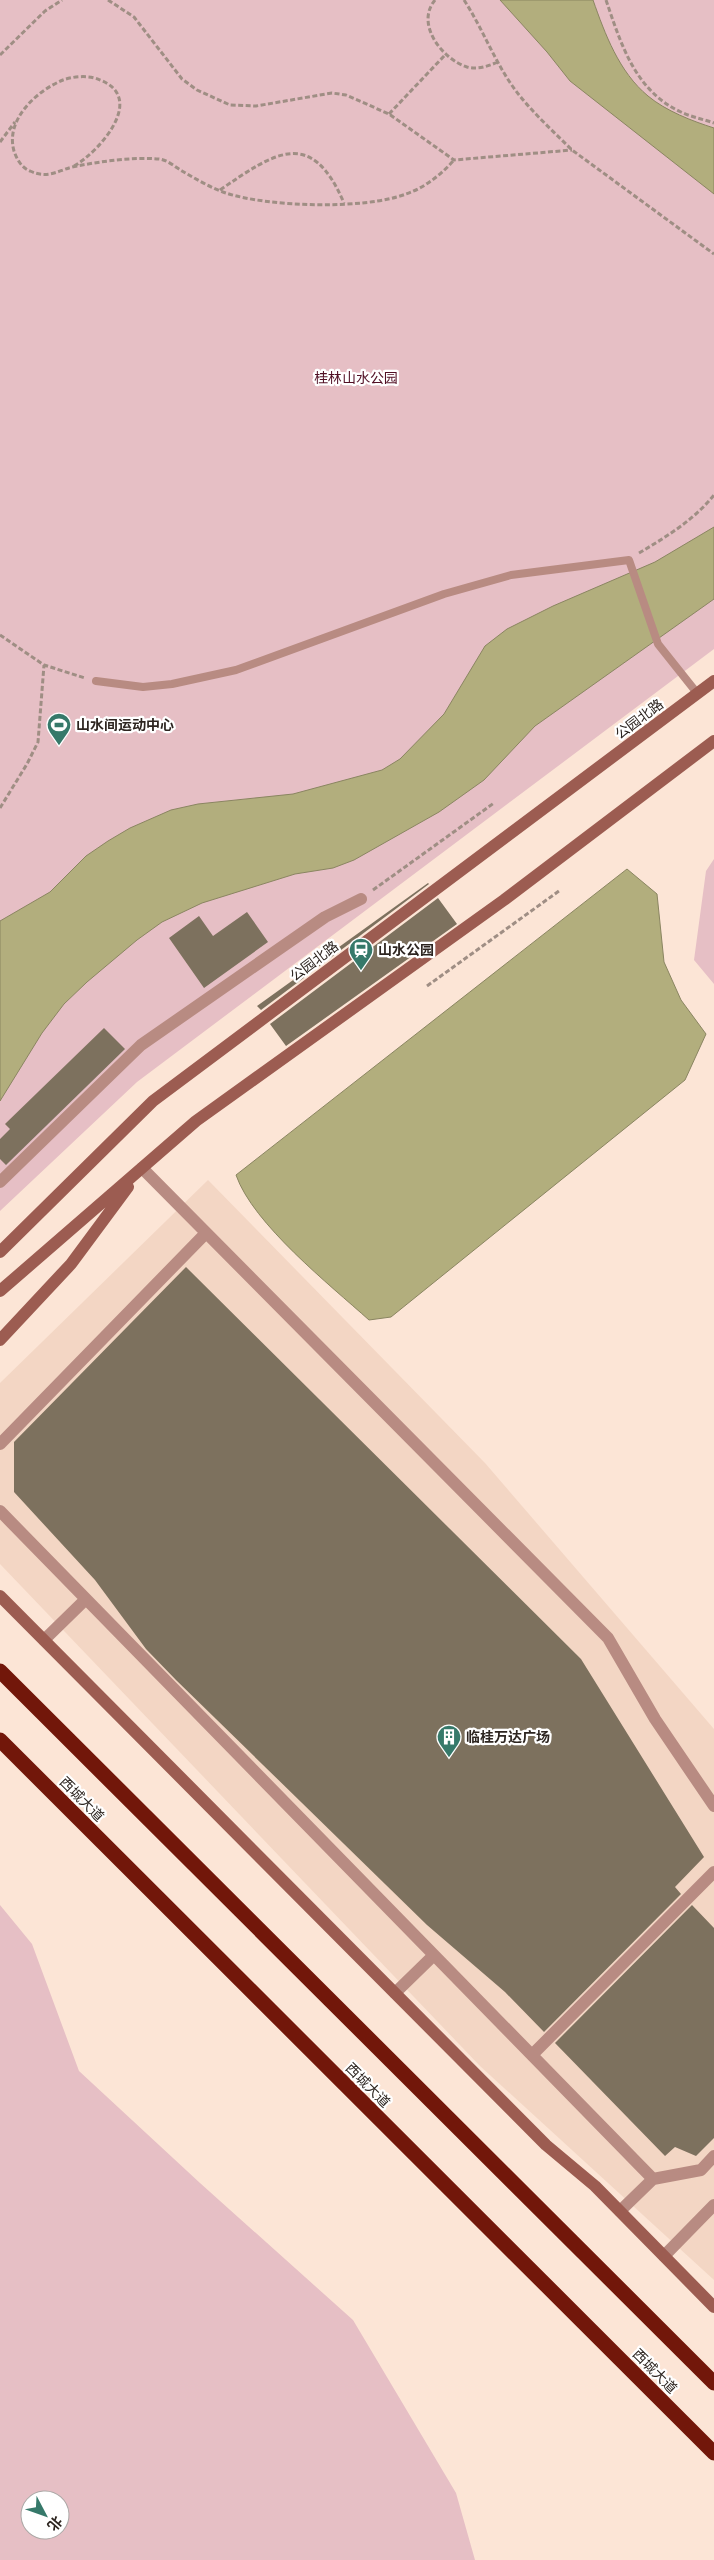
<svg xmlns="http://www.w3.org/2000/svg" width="714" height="2560" font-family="Quicksand,'Noto Sans SC',sans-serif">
<rect width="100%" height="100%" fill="#fce5d6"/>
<path fill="#f3d6c4" d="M208,1180L485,1463L714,1729V2280L480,2066L0,1564V1383Z"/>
<path fill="#e6bfc5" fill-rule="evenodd" d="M0,0H714V649L137,1082L0,1211Z
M714,859V984L694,960L706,871Z
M0,1905L32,1944L79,2071L200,2183L353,2320L456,2493L475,2560H0ZM30,2500H60V2530H30Z"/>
<path fill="#b2ae7d" stroke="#8a8561" d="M500,0H593C605,34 619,72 648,96C666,111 692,121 714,128V194L570,81L547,52Z
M714,527V599L535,726L484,780L439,812L354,860L333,868L295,874L202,903L162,922L137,940L87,982L64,1004L42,1033L0,1101V921L50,892L86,856L108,841L130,828L171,810L198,804L293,794L382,770L400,759L444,714L485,646L507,629L553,606L655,562Z
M627,869L657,894L664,962L681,1000L706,1034L685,1080L391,1317L369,1320C330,1285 253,1224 236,1175Z"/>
<path fill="#7d715e" d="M428,883L429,884L261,1010L257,1006Z
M438,898L457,924L286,1046L270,1024Z
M247,912L268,942L204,988L169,938L199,916L213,936Z
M104,1028L125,1049L6,1165L0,1159V1139L10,1129L5,1124Z
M186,1267L581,1659L704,1857L675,1887L681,1894L544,2032L505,1992L427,1925L176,1680L146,1649L95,1580L14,1492V1442Z
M692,1905L714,1928V2138L696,2156L675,2147L665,2156L555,2043Z"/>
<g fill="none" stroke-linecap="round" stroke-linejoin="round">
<path stroke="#9f8e84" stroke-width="3" stroke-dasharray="5 2.5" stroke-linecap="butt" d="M108,0L134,17L182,79L197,90L230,105L256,106L332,93L346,95L389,114L454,160L572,150
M435,0C415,24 442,59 467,67C478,70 488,66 498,62
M464,0C481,26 492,55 509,81C526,107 550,128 572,150L714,254
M606,0C621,44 635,91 681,112C691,117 703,119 714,123
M0,55L45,11L62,0
M389,114L445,55
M0,142L15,122
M74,166C99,152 147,98 100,80C90,75 74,76 63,80C36,91 5,120 14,151C17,160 22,168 30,171C50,180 59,169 77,166C103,161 133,157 159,159C168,160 175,167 182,171C196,179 211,188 226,193C268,207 364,210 406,194C424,188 441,175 454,160
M220,190C274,153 311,126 344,203
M639,553C666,537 694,520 714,495
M0,635L44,665L85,678
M0,808L27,764L38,742L44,665
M373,890L494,803
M427,986L559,891"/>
<path stroke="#b88b82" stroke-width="8" d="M96,681L143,687L172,684L236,670L444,594L511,575L629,560L658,644L697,693"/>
<path stroke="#b88b82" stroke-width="12" d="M142,1168L608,1638L655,1719L714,1806
M0,1182L141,1045L325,917L361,899
M0,1444L206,1233
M0,1511L653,2179L701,2170L714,2156
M44,1640L86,1599
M395,1993L434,1955
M532,2055L714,1872
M620,2211L653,2179
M664,2256L714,2205"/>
<path stroke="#9c5c51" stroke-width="12" d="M0,1252L153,1101L714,681
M0,1291L196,1121L504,900L714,741
M0,1340L71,1264L128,1187
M0,1596L546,2145L595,2186L714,2307"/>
<path stroke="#72170a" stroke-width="15" d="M0,1671L714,2383
M0,1740L714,2453"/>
</g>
<defs>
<symbol id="stadium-pin" viewBox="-11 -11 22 30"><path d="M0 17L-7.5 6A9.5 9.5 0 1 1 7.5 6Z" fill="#36796a" stroke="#fff"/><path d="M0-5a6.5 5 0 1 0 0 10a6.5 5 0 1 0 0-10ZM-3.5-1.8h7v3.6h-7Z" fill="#fff"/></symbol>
<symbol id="station-pin" viewBox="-11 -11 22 30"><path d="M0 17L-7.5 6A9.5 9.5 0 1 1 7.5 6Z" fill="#36796a" stroke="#fff"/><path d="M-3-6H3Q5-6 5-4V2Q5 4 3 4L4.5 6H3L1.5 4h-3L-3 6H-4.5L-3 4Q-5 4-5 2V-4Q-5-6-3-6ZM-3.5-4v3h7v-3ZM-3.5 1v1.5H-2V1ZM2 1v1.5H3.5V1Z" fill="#fff"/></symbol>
<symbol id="building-pin" viewBox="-11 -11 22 30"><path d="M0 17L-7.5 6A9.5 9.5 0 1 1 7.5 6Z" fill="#36796a" stroke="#fff"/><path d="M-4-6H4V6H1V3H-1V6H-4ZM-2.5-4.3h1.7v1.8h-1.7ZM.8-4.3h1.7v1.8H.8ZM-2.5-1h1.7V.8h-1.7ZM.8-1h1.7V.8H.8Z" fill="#fff"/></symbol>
</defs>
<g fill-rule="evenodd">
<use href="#stadium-pin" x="45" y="711" width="28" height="38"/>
<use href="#station-pin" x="347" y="936" width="28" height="38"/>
<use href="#building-pin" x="435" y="1723" width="28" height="38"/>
</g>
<g text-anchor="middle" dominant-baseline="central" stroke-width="4.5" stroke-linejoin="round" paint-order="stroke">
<g font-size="14" fill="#510f24" stroke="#fff">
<text x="356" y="378">桂林山水公园</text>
</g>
<g font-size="14" fill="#2d2520" stroke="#fff">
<text transform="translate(639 719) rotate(-37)">公园北路</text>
<text transform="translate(314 961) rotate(-37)">公园北路</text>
<text transform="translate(82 1799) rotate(45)">西城大道</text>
<text transform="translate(368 2085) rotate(45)">西城大道</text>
<text transform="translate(655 2371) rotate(45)">西城大道</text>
</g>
<g font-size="14" font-weight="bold" fill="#2d2520" stroke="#fff" text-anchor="start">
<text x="76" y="725">山水间运动中心</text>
<text x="378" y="950">山水公园</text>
<text x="466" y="1737">临桂万达广场</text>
</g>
</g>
<g transform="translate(45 2515) rotate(131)"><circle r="24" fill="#ffffff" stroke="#aba8a6"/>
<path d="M0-4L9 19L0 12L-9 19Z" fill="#36796a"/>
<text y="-8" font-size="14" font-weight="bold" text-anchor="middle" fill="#2d2520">北</text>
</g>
</svg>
